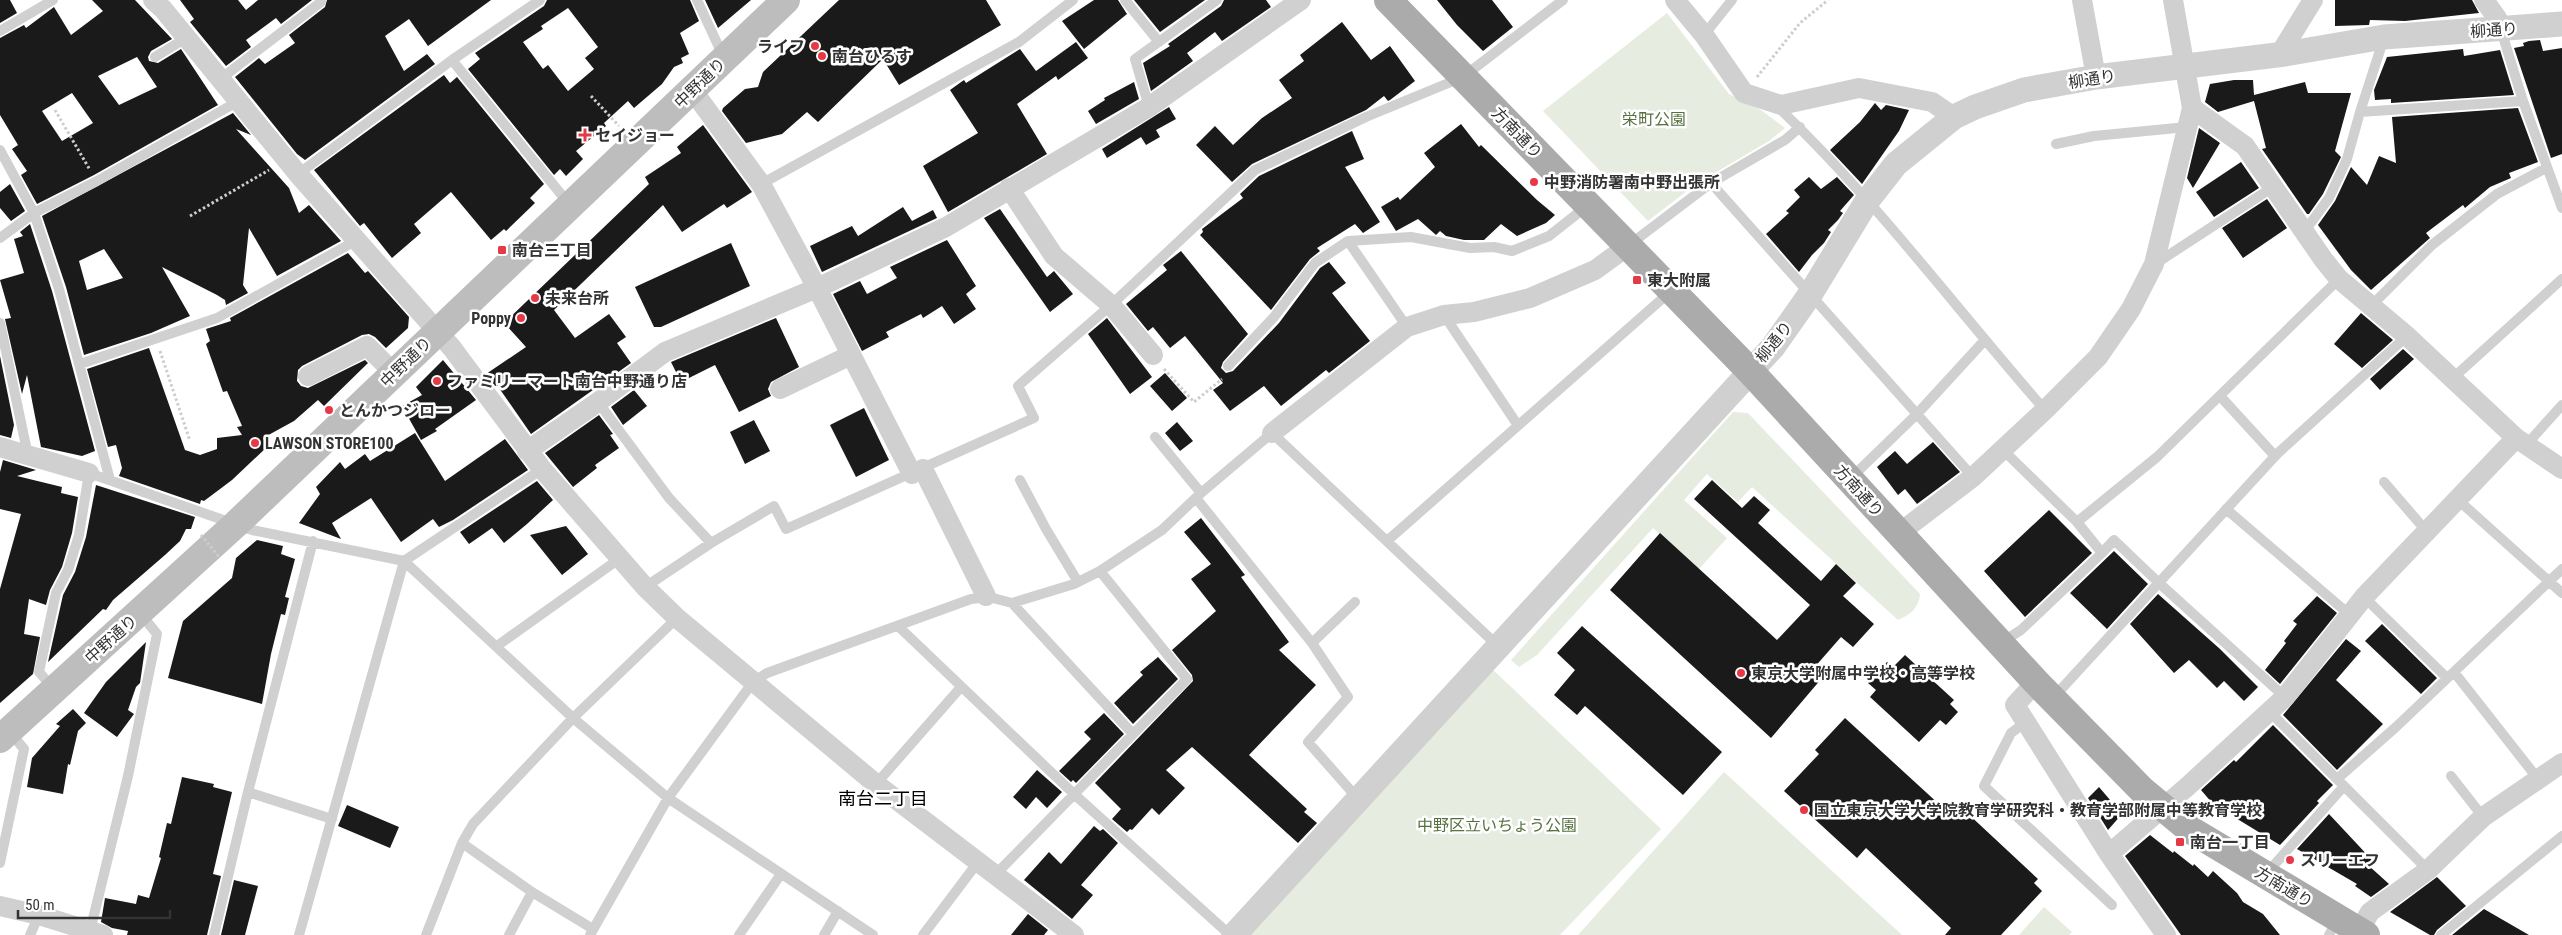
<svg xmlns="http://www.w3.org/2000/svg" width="2562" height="935" font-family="'Roboto Condensed','Noto Sans JP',sans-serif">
<rect width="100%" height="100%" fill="#fff"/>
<path fill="#e6ecdf" d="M1667,13L1729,94L1761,110L1785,128L1769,141L1696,184L1648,221L1543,111Z
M1733,412L1748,413L1920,594C1919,608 1910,615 1898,620L1752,487L1738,502L1707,474L1684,500L1727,538L1699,569L1653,528L1537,655L1519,667L1511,660Z
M1490,667L1661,829L1560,935H1247Z
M1724,772L1902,935H1578Z
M2044,907L2072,932L2069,935H2019Z"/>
<path fill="#1a1a1a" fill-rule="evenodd" d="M0,0H10L17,13L0,23Z
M92,0H135L172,39L151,51L148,57L149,61L158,63L181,49L218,105L94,175L37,204L21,175L27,171L12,149L18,145L0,115V38L24,25L26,28L54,7L71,35L103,11ZM137,57L157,87L119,105L98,76ZM72,93L93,123L62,141L42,111Z
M180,0H238L246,10L258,0H312L281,24L276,18L246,40L251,47L226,66L190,22L194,19Z
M327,0H491L428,46L409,19L385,36L404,71L427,54L435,64L305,160L297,154L235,77L259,58L265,64L295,43L289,35L325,7Z
M547,0H690L699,21L680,33L689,54L681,58L683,63L674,67L662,84L634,108L628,101L604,123L606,126L576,151L583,159L566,176L560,169L554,175L468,69L480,59L475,53L544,6ZM568,8L598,47L585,58L594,69L568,91L548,65L543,69L523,42L543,29L541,26Z
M705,0H751L718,28Z
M839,0H986L1001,25L899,85L883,59L818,122L807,112L782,134L746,143L722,111L723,108L745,89L758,87L763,72Z
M1094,0H1118L1127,14L1084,49L1062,21Z
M1134,0H1205L1160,32Z
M1224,0H1266L1271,7L1222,41L1215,32L1187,53L1193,61L1151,91L1143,63L1170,46L1168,44L1221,6Z
M1437,0H1492L1513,27L1483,51L1457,25Z
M2335,0H2472L2479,13L2405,21L2370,20L2369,25L2335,26Z
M1342,22L1371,60L1390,46L1415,81L1390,100L1388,101L1384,96L1366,110L1252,164L1232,182L1196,145L1215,126L1233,145L1262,118L1292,98L1279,80L1304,61L1300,55Z
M2540,40L2543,51L2562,48V154L2551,158L2514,48L2524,46L2523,43L2529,41Z
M1076,42L1088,58L1058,80L1056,76L1017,104L1047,154L948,212L923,166L978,133L950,90L964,80L966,83L1020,49L1036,71Z
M2463,49L2464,56L2500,50L2514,95L2391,103V99L2375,100L2374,90L2387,57Z
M444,75L450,83L457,77L544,184L530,198L535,203L506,231L504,229L491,240L451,192L414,224L421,233L392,258L364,223L360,226L314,170Z
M2234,80H2253L2254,95L2305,82L2308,93H2351L2335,151L2341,157L2323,194L2309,214H2307L2262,149L2266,148L2254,101L2218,112L2205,102L2210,84Z
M1134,82L1139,99L1096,124L1088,111L1105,100L1104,98Z
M1875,103L1881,110L1886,105L1909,110L1899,131L1862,184L1830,150L1860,122Z
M1169,107L1176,119L1156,130L1160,137L1146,145L1141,137L1107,158L1102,149Z
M2518,108L2538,162L2509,173L2511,178L2490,187L2465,208L2463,205L2426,233L2430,238L2371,290L2351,270L2318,225L2335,201L2351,167L2367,185L2379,156L2396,163L2392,117Z
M233,113L251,135L236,129L289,188L299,213L309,205L341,241L277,276L249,228L243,285L248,293L226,305L225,300L217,295L162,267L190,316L151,333L84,355L66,287L42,216ZM104,249L123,278L87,290L79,261Z
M1461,124L1479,147L1481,145L1537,200L1555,215L1546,223L1517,236L1501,224L1484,240H1464L1446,236L1440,231L1436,235L1418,219L1396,231L1381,207L1398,197L1400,200L1435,167L1424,153Z
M703,125L752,192L727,208L724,204L682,232L663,205L554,310L575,338L609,314L626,337L617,343L631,363L531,434L497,385L495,386L486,374L526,347L504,323L649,184L645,177L681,153L677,147Z
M2199,128L2220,143L2193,188L2187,178Z
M1352,131L1364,159L1345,167L1380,222L1363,233L1355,224L1317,248L1320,251L1310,259L1271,310L1200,235L1203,232L1202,229L1243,198L1240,194L1259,176Z
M2241,162L2259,188L2214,217L2196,192Z
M1809,177L1821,189L1837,177L1854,195L1840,211L1843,213L1838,220L1828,230L1831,232L1824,243L1812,255L1799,272L1766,234L1789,213L1786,211L1800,197L1794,190Z
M10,184L25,211L11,221L0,208V192Z
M2267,199L2287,228L2243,258L2222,228Z
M903,207L912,221L933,210L937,218L822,272L810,246L852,226L858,236Z
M1000,209L1047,277L1054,271L1073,294L1050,312L984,218Z
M30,224L52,291L95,451L82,456L41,447L27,375L22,394L5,319L11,318L0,280L24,273L14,239L23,236L20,232Z
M947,240L976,286L966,294L976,309L954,324L942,306L923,318L921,314L886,332L889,337L862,351L833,294L860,281L867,294L897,278L890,267Z
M731,243L750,286L661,327H654L635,287Z
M1181,251L1248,334L1223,362L1221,368L1226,373L1233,371L1279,323L1320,268L1329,262L1346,283L1332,293L1370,341L1329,373L1326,370L1281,406L1264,386L1230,411L1213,390L1223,383L1185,336L1170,348L1153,327L1148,331L1126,304L1167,270L1163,265Z
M348,253L365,273L368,271L409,317L408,328L386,348L375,337L369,334L362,335L302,366L298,370L297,381L301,386L308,388L365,360L368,363L324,406L318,400L294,421L263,438L267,447L232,480L204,501L201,500L200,504L119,476L122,468L116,445L108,447L87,369L149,348L185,450L200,455L217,449V438L242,435L237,427L242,426L227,391L223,392L206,344L210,341L206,329L231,321L230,318Z
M2361,313L2393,340L2362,368L2334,344Z
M776,318L799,367L771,382L768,389L771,396L739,412L715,365L681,382L671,362Z
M1107,318L1152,377L1130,394L1088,334Z
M2403,349L2414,359L2380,390L2370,379Z
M0,356L14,425L11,438L0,435Z
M443,360L476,400L435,429L437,431L421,440L402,406L422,395L416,387Z
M1165,373L1187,398L1172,411L1150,386Z
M634,390L647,406L623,425L611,407Z
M864,408L889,460L856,477L830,425Z
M599,415L613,434L610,435L619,448L595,465L597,468L573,487L545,453Z
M754,420L770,451L745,464L730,432Z
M1177,422L1193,441L1180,451L1165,433Z
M415,433L445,481L505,439L528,470L453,520L439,527L433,519L401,542L371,498L332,523L341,539L299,523L320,494L316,487L340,462L345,469L365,454L370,461Z
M1933,442L1960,472L1917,504L1905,489L1898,495L1877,467L1895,451L1907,464Z
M3,460L36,470L17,476L62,487L61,493L78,497L72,533L62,567L50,590L46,605L29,599L24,634L40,637L33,674L0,703V589L21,514L0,509V472Z
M1712,480L1742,508L1754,496L1770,510L1758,523L1821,581L1836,564L1856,583L1843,596L1874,624L1853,647L1841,637L1813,669L1822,678L1771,738L1610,590L1660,533L1777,640L1810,605L1694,499Z
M537,481L553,500L527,524L504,543L492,528L469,544L460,532Z
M96,485L195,517L191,529H186L180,541L165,555L113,600L106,610L103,609L48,662L63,595L75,572L86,537Z
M2049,510L2092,553L2025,617L1984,571Z
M1201,518L1245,575L1241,577L1289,642L1279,650L1316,685L1249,755L1307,809L1304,812L1317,823L1298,843L1192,747L1166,770L1185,788L1159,815L1152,808L1132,830L1130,829L1127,832L1112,819L1121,809L1095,783L1193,681L1192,675L1172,650L1216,611L1191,579L1211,564L1184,532Z
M566,526L588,554L562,575L530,535Z
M257,540L283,546L281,554L295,559L285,597L289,598L285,615L281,614L271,654L262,704L168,678L183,621L232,578L236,558Z
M2114,551L2148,584L2107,629L2070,593Z
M2158,594L2220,649L2258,687L2244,701L2224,681L2217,688L2189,660L2174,673L2130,624Z
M2317,596L2337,613L2280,684L2265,670L2286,643L2284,641L2297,624L2293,621Z
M2382,624L2437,678L2421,694L2365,641Z
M1582,626L1722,752L1683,795L1585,706L1577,715L1554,695L1575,670L1557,653Z
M2346,639L2361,651L2336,680L2383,724L2337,770L2283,715Z
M146,642L140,683L136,687L128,710L134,714L117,737L84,713L106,682Z
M1905,655L1954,700L1950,704L1958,712L1946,725L1940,720L1919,742L1870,697L1876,690L1868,683L1887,662L1893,667Z
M1158,657L1178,679L1133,724L1114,703L1143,675L1140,672Z
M73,709L86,723L78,731L70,765L68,764L63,794L27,787L32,758L60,726L56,724Z
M1104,713L1124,734L1076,783L1073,780L1071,782L1059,771L1091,739L1084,732Z
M1845,718L1941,806L1944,803L1958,816L1964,810L2038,879L2034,883L2042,891L2001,935H1945L1951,928L1866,848L1857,858L1784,791L1819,754L1815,750Z
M2273,725L2333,785L2317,801L2319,803L2280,845L2239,820L2217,801L2213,804L2201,790L2234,760L2236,762Z
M1037,770L1062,792L1047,808L1036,797L1026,809L1013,797Z
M182,777L214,784L213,787L232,792L213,874L221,876L207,935H127L128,931L112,928L101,922L105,898L136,904L138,895L149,898L161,858L159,857L167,823L171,824Z
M2099,787L2122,814L2108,830L2088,798Z
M347,805L399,827L390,848L338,826Z
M2329,814L2372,860L2368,865L2389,884L2371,897L2355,886L2357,884L2297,849Z
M1094,826L1100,831L1103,829L1118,843L1081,885L1093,895L1072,919L1024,880L1049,852L1061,864Z
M2150,835L2173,853L2174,851L2193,866L2194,864L2208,877L2213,871L2237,893L2243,902L2263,914L2280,935H2181L2125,856Z
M2437,877L2466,906L2437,930L2434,935H2430L2390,912Z
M234,880L258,886L245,935H221Z
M2484,909L2529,935H2452Z
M1028,914L1048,930L1044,935H1011Z"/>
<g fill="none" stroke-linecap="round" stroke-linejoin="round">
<path stroke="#cdcdcd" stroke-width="3" stroke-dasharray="2.5 2.5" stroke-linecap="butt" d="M1757,77L1800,23L1828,0
M591,96L619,126
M55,110L90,170
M190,216L269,170
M160,351L190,441
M1164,369L1194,402L1222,379"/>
<path stroke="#d0d0d0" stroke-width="10" d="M697,0L724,58
M1125,0L1159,42
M2501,30L2523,101L2562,208
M0,31L53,0
M1704,35L1732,0
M155,57L186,38
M452,60L569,204
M219,80L321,2
M1781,105L1782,111C1878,203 1958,311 2045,410
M1149,107L1135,59L1217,0
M2360,112L2523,101
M2056,144L2094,136L2187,127
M0,150L34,213L59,289L110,480
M298,174L452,60L540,0
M1711,183L1973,477
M761,184L1019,42L1073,0
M2304,232L2329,198L2347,159L2360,112L2384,38
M0,238L34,213L97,181L237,102
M1348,241L1407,327
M1629,245L1711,183L1785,140L1800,127
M2155,264L2273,187
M2371,306L2432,245L2497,194L2546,168
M1444,315L1517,424
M0,323L26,446L25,453
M80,364L217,318L357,240
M1228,366L1274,317L1315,263L1348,241L1411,237L1470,248L1494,247L1512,251L1549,236L1587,206
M2453,378L2562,279
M2220,396L2275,456
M598,402L669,498L711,543
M1155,437L1201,493
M2527,444L2562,405
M2003,450L2077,522L2102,553L2114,540L2159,583L2285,697
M1851,478L1917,414L1984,341
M1020,480L1046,529L1078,582
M2384,482L2428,533
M1196,498L1312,643L1348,697L1308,742L1352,792
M2457,499L2562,593
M2226,509L2350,615
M2077,522L2157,457L2339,279
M313,541L248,792L332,819
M1387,541L1671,291
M645,587L711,543L774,506L786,529L1034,418L1018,386L1111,305L1255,170L1366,117L1463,77L1563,0
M2364,597L2447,678
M1012,603L1132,733
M898,626L1074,794L1230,935
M2002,642L2021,630L2102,553
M1312,643L1355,602
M497,646L619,559
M2454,672L2538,779
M53,688L39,672L56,593L68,570L79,535L89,473L252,530L404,561L573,718L668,798L873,935
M2053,698L2277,454L2407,336
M2270,712L2428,870
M2026,722L2011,733L1984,786L2112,905
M2451,776L2483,817
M2337,779L2396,727L2562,569
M876,784L961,687
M462,843L532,892L593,929
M0,863L24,749L10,732
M2267,873L2344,786
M995,875L1187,679L1100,571
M90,931L128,776L157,634L140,613
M30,935L39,915
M214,935L248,792
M299,935L404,561L542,469
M426,935L462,843L473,824L573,718L677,618
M509,935L532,892
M590,935L668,798L753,682L767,673L971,599L989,597L1012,603L1074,584L1100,571L1162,530L1201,493L1272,433L1498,646
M739,935L781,874
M824,935L838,911
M923,935L978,862
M2329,935L2337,920
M2441,935L2562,836"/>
<path stroke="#d0d0d0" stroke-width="20" d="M153,0L163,9L298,174L452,348L542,469L645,587L677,618L876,784L1074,935
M1675,0L1704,35L1744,93L1781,105L1859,88L1932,102L1954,117
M2082,0L2096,77
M2484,0L2497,18L2501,30
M2285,54L2284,47L2313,0
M693,91L761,184L817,288L946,227L1149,107L1301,0
M2192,108L2245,146L2323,259L2339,279L2407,336L2516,438L2562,469
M1009,188L1054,256L1111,305L1153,355
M308,376L367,346L394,373
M780,389L851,355
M1272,433L1407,327L1444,315L1474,312L1530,298L1595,270L1628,246
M0,447L89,473
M527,451L598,402L665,352L817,288L912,474
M923,469L986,596
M1898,534L1973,477L2045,410L2098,357L2131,309L2154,264L2192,108L2173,0
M2036,682L2015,705L2109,854L2166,935
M2109,854L2188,786L2285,697L2364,597L2516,438
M0,906L39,915L103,935
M2359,931L2370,912L2428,870L2483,817L2562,763"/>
<path stroke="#d0d0d0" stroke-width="25" d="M1234,935L1773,347L1811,293L1867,201L1896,164L1954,117L1975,107L2024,90L2096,77L2285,54L2384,37L2562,24"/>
<path stroke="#bdbdbd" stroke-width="28" d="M0,739L236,524L786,0"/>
<path stroke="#ababab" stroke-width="28" d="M1388,0L1750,371L2036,682L2142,790L2189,829L2366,935"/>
<path stroke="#cdcdcd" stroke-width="3" stroke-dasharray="2.5 2.5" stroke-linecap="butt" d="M201,535L220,558"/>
</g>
<g fill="#e63946" stroke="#fff" stroke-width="2">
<circle cx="815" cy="46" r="5"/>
<circle cx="822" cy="56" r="5"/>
<path d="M582.5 127.5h5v5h5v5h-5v5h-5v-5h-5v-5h5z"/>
<circle cx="1534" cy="182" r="5"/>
<rect x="497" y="245" width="10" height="10" rx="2.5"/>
<rect x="1632" y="275" width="10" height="10" rx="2.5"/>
<circle cx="535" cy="298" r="5"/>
<circle cx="521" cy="318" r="5"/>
<circle cx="437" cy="381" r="5"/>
<circle cx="329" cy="410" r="5"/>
<circle cx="255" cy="443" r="5"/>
<circle cx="1741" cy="673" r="5"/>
<circle cx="1804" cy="810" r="5"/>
<rect x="2175" y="837" width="10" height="10" rx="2.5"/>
<circle cx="2290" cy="860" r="5"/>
</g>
<g text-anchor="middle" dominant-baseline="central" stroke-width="5" stroke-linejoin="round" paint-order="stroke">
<g font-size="16" fill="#333" stroke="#fff">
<text transform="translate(2494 30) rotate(-4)">柳通り</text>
<text transform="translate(2092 79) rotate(-9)">柳通り</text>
<text transform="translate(700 83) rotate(-44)">中野通り</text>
<text transform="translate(1517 133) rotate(46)">方南通り</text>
<text transform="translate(1774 342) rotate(-51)">柳通り</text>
<text transform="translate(406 362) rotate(-44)">中野通り</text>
<text transform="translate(1859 491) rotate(48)">方南通り</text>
<text transform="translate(111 639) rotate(-42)">中野通り</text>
<text transform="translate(2284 887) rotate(31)">方南通り</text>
</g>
<g font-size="16" font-weight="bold" fill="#333" stroke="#fff" text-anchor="start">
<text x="805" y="46" text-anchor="end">ライフ</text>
<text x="832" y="56">南台ひるす</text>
<text x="595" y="135">セイジョー</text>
<text x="1544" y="182">中野消防署南中野出張所</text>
<text x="512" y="250">南台三丁目</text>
<text x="1647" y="280">東大附属</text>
<text x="545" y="298">未来台所</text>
<text x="511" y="318" text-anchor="end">Poppy</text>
<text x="447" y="381">ファミリーマート南台中野通り店</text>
<text x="339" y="410">とんかつジロー</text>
<text x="265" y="443">LAWSON STORE100</text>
<text x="1751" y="673">東京大学附属中学校・高等学校</text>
<text x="1814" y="810">国立東京大学大学院教育学研究科・教育学部附属中等教育学校</text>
<text x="2190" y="842">南台一丁目</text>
<text x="2300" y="860">スリーエフ</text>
</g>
<g font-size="16" fill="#56703f" stroke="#fff">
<text x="1654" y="119">栄町公園</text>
<text x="1497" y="825">中野区立いちょう公園</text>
</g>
<g font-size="18" fill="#000" stroke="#fff">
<text x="883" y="798">南台二丁目</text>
</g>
</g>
<path d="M18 910v8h152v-8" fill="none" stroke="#333333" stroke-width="2.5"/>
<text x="25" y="910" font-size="15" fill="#333333" stroke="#ffffff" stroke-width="4" paint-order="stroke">50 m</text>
</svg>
